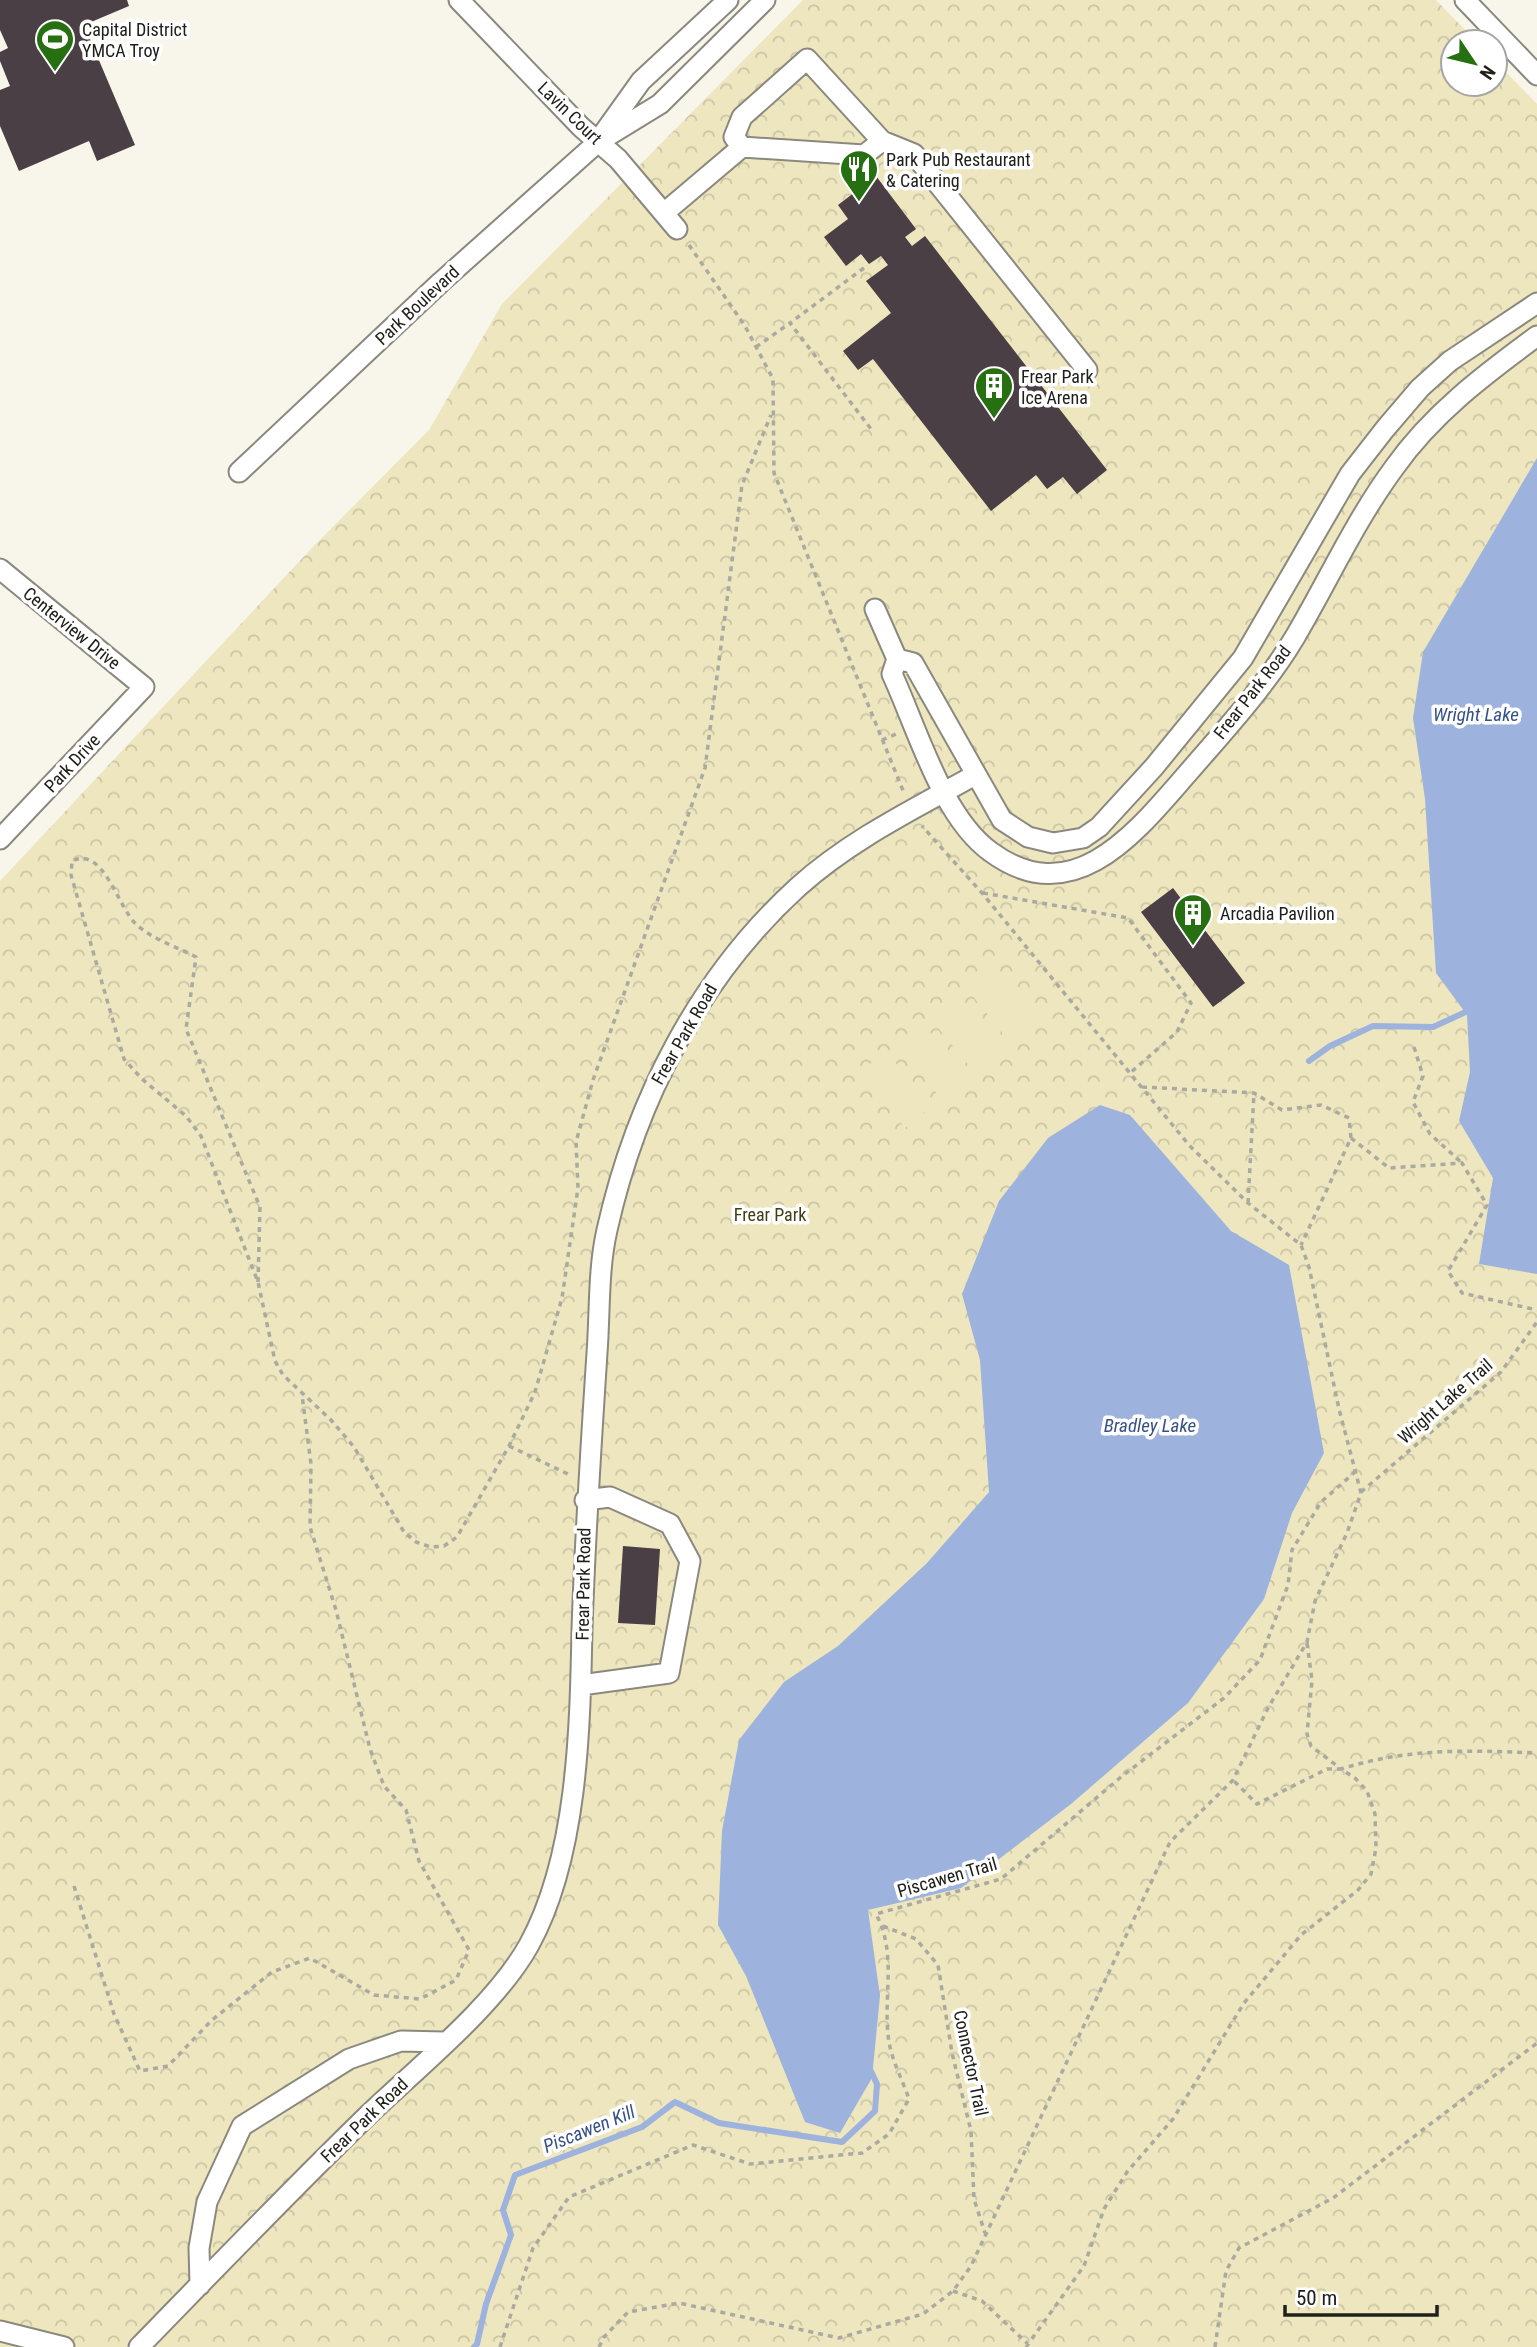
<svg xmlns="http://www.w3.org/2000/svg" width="1537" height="2347" font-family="'Roboto Condensed',sans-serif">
<defs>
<pattern id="forest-crowns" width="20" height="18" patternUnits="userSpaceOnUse" patternTransform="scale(1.75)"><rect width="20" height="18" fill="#ede6bf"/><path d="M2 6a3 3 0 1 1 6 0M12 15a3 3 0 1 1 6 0" fill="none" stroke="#cbc5a4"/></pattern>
</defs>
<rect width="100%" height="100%" fill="#f8f6ea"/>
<path fill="url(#forest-crowns)" d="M803,0H1436L1477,42H1453V84H1495V61L1537,104V2347H0V881L310,550L429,430L502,304Z"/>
<path fill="#ede6bf" d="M993,968L1038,1026L1013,1046L967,989Z
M957,997L1002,1053L976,1074L930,1018Z
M923,1023L968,1080L942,1100L897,1043Z
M886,1051L931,1107L905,1128L860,1072Z"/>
<path fill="#9db3de" d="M1537,458V1274L1479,1264L1493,1178L1459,1121L1470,1072L1467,1015L1436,973L1425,799L1413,718L1423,652Z
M1100,1105L1130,1115L1231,1231L1289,1265L1324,1453L1292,1513L1264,1599L1188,1703L1071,1804L961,1888L868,1910L880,1996L872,2078L840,2133L805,2122L746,1976L718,1925L722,1831L739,1740L784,1682L838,1646L927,1563L989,1492L980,1360L962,1294L999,1201L1048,1138Z"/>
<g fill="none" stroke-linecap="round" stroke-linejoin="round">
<path stroke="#9db3de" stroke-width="6" d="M1309,1061L1330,1046L1373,1026L1433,1027L1470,1010
M474,2347L477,2344L486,2304L511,2235L503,2210L515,2175L642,2127L675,2102L719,2123L842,2142L875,2111L877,2084L870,2069"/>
</g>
<path fill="#4a3f44" d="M0,0H127L129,6L84,25L135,145L97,161L89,141L19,171L0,126V90L10,86L0,61V52L8,48L0,30Z
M876,176L916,229L905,237L912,246L925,236L1107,470L1077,494L1063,477L1047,489L1036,475L991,511L873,359L858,370L843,351L891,313L866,281L888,265L881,256L869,264L861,254L846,266L824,237L848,219L838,205Z
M1173,888L1245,983L1213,1007L1141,912Z
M623,1546L660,1549L655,1625L618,1623Z"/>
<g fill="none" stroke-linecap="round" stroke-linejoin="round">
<defs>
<path id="minor" d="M459,0L581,127L618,159L677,229
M1465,0L1537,75
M603,134L641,81L728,0
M742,147L734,137L742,117L807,59L882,141
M664,213L742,147L864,155L882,141L914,154L1087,370
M239,472L441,282L598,142L660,104L765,0
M0,569L144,687L0,839
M875,609L897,659L892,674C917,728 942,817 991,852C1074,913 1137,831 1187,774C1225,730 1265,687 1295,637C1328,581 1355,521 1394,468C1432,414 1484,375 1537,336
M897,659L913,663L1002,820L1028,837L1053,843L1083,838L1099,827L1154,767L1243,658L1350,474L1385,429L1420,388L1450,361L1537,303
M581,1685L669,1673L690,1561L670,1524L610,1497L585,1500
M200,2285L199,2248L207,2202L242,2126L349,2059L401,2041L444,2042
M0,2331L64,2347
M139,2347C214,2270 289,2192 366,2117C417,2068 495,2006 529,1945C578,1856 580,1728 582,1629C585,1536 591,1445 597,1353C600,1313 598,1269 607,1230C636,1100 699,977 798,887C850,840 914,809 975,775"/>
</defs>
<use href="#minor" stroke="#8b897e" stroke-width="23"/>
<path stroke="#abaaa0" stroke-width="3.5" stroke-dasharray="5 5" stroke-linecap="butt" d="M689,245L745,326L773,379L774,473L904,793
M864,268L790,323L871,429
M756,347L790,323
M882,740L896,734
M983,893L1128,918L1191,1003L1177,1032L1130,1073
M1414,1047L1423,1076L1413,1102L1430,1134L1462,1163
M1142,1087L1254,1093L1282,1110L1321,1105L1349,1118L1351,1138L1301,1245
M1351,1138L1389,1168L1462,1163L1487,1205L1448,1271L1462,1293L1537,1310
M1248,1203L1254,1093
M258,1282L260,1207L186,1029L196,957C177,947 152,939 137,925C118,909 104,845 72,861L71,875L124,1059L142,1079L186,1116L201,1136L258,1282L275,1361L283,1375L331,1420L354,1447L404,1532L416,1542L431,1547L444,1546L457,1537L509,1446L535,1392L562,1298L578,1188L576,1142L593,1080L705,768L742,485L771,415
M509,1446L570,1475
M1361,1492L1501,1372L1537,1322
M1307,1643L1312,1680L1307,1734L1311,1746L1341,1769C1408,1748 1467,1750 1537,1753
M74,1886L114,2014L140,2071L168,2066L212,2020L272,1972L310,1958L374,1995L420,1999L456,1980L469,1950L419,1861L406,1810L384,1786L370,1749L336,1610L310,1527L311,1464L302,1395
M883,1926L916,1939L938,1965L952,2053L971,2131L974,2199L985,2233
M953,2291L982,2301L1028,2344
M500,2347L533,2248L569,2197L693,2145L750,2164L862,2153L889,2134L909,2099C903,2081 892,2061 889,2042C882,1999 898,1955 876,1914L1001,1879L1121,1777L1224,1698L1260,1660L1288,1585L1292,1550L1321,1502L1355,1472
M599,2347L604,2337L628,2312L679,2303L839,2338L923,2314L953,2291L971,2266L1170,1842L1233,1780L1268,1708L1307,1642L1315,1601L1347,1533L1361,1493L1339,1409L1309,1267L1301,1245L1248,1203L1189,1145L982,893L922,826
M1026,2347L1084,2266L1104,2209L1127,2172L1173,2119L1244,2003L1301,1935L1358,1890L1371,1874L1376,1848L1375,1814L1367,1791L1355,1778L1341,1769H1327L1257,1804L1233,1780
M1215,2347L1226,2271L1239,2248L1333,2198L1537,2043"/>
<use href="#minor" stroke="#fff" stroke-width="19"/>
</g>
<defs>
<symbol id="stadium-pin" viewBox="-11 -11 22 30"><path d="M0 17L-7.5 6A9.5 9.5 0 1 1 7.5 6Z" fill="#277012" stroke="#fff"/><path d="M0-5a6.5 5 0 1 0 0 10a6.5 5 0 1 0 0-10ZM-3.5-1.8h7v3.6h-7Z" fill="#fff"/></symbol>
<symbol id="restaurant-pin" viewBox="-11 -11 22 30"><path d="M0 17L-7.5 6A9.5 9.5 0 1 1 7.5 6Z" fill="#277012" stroke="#fff"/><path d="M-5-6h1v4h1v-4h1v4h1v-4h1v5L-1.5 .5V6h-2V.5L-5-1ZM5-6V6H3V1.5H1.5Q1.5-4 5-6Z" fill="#fff"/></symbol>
<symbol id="building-pin" viewBox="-11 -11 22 30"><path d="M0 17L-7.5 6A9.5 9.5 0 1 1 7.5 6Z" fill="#277012" stroke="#fff"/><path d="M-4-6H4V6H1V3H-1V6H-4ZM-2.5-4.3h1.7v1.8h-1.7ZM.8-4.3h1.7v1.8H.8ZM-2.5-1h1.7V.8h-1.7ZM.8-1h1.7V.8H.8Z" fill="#fff"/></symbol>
</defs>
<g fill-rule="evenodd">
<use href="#stadium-pin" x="33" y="17" width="44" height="60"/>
<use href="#restaurant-pin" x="837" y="147" width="44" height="60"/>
<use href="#building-pin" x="972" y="364" width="44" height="60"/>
<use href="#building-pin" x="1171" y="891" width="44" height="60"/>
</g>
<g text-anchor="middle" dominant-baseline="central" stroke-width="7" stroke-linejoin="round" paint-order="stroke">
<g font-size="18" fill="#20201b" stroke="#fff" text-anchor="start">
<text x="82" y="29">Capital District<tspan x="82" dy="21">YMCA Troy</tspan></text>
<text x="886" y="159">Park Pub Restaurant<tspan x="886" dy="21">&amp; Catering</tspan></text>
<text x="1021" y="376">Frear Park<tspan x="1021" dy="21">Ice Arena</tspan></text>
<text x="1220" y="913">Arcadia Pavilion</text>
</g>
<g font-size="18" fill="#20201b" stroke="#fff">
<text transform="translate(570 113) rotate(44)">Lavin Court</text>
<text transform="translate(417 305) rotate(-43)">Park Boulevard</text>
<text transform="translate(72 628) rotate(39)">Centerview Drive</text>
<text transform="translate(1252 692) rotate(-52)">Frear Park Road</text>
<text transform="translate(72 763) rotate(-47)">Park Drive</text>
<text transform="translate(684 1034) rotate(-60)">Frear Park Road</text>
<text transform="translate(1445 1401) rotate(-41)">Wright Lake Trail</text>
<text transform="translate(583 1584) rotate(-89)">Frear Park Road</text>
<text transform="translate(947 1877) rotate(-16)">Piscawen Trail</text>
<text transform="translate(971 2063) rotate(78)">Connector Trail</text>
<text transform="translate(364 2120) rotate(-44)">Frear Park Road</text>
</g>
<g font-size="18" fill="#433d15" stroke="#fff">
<text x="770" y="1214">Frear Park</text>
</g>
<g font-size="19" font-style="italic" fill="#365188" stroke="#fff">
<text x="1476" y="714">Wright Lake</text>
<text x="1150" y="1425">Bradley Lake</text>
<text transform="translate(589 2129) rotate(-22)">Piscawen Kill</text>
</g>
</g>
<g transform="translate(1474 63) rotate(125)"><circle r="33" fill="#ffffff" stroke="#a6a6a4" stroke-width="2"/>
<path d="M0-5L12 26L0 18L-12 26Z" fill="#277012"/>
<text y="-10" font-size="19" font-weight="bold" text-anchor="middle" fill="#20201b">N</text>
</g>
<path d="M1285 2305v10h152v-10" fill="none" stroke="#20201b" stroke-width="3.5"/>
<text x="1296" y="2305" font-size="21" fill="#20201b" stroke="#ffffff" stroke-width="5" paint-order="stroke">50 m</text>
</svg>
